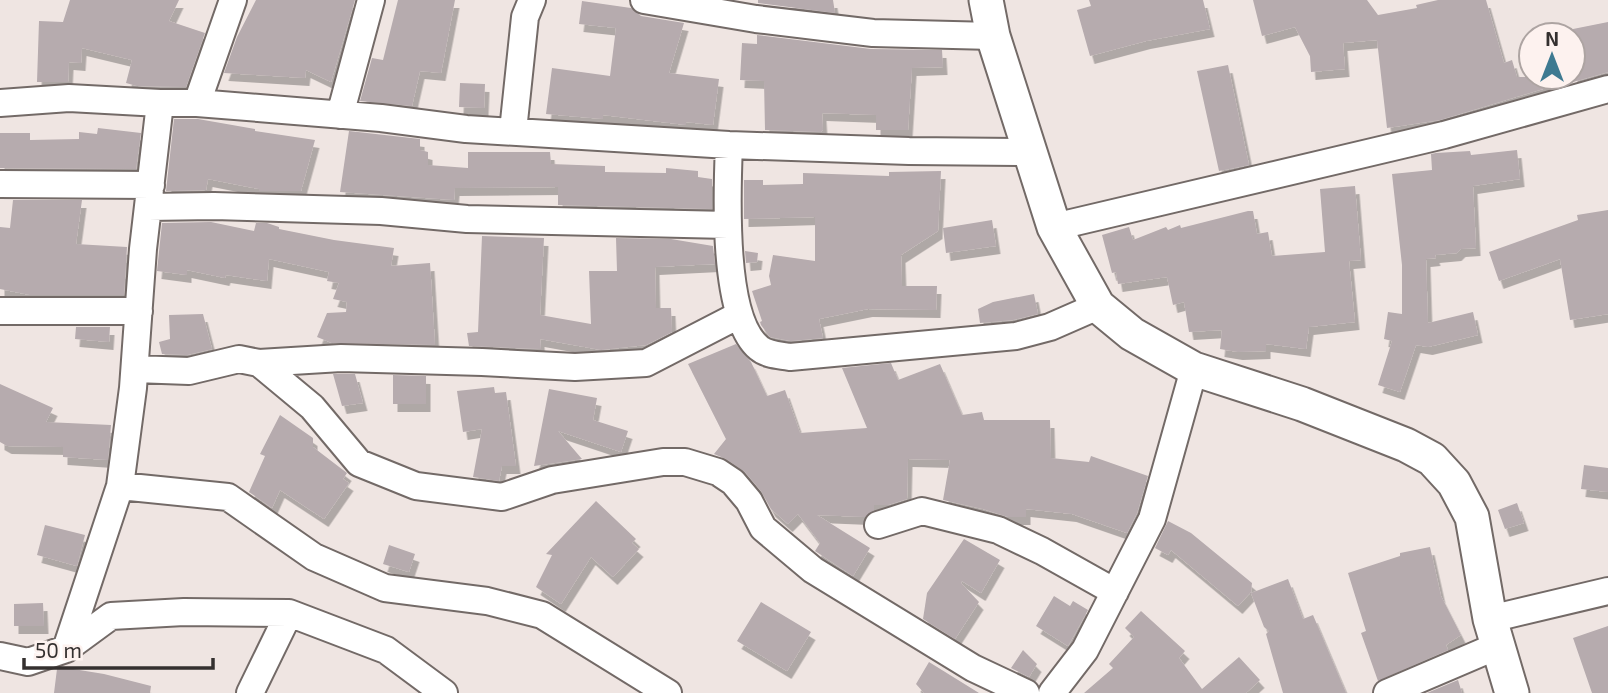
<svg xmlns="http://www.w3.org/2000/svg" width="1608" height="693" font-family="'Exo 2',sans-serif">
<defs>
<filter id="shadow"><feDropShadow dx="4.5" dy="8" stdDeviation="0" flood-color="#0004"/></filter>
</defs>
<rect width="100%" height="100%" fill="#efe5e2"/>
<path fill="#b6abae" filter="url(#shadow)" d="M70,0H179L169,21L205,33L186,87L137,86L126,83L132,60L82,48L81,63L69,62L68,82H37L39,21L63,22Z
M256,0H355L331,82L306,70L305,78L224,73L237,37Z
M398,0H455L441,73L420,71L412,106L360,101L372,58L383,60Z
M758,0H833L835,13L758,3Z
M1089,0H1203L1210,29L1146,41L1090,56L1077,10L1091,6Z
M1253,0H1367L1378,15L1417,8L1416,5L1438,0H1486L1504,63L1512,60L1517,77H1565L1566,82L1440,120L1387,128L1377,40L1343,43L1345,69L1311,72L1310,56L1295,27L1262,36Z
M582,1L631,8L641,16L684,23L669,73L719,79L713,125L686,122V125L603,115V119L546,114L552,68L610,76L616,28L579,24Z
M1608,22V72L1573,82V29Z
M757,35L871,49L942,50L943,67L912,68L908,130H876V115L822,113L823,130L821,132L765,130L764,81L740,80L742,43L757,44Z
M1228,65L1249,165L1219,171L1197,71Z
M460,83L485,84L484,108L459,107Z
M174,119H198L255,129V131L315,140L301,191H259V189L208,179L206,190L166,191Z
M98,128L141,133L136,169L0,168V133H30V140L79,139V132L97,134Z
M349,131L420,139V150L428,152V165L468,168V152H550L551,164L605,166V172L666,173V168L698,171V177L712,179V209L558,205V187L455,188L454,200L340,192Z
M1517,150L1520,179L1473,186L1476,248L1461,249L1457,253L1435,255L1436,258L1426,259L1428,323L1473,312L1478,335L1428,347L1416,345L1400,392L1378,385L1392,341L1384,339L1388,312L1402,314V265L1392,174L1432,170L1431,154L1436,153L1470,151L1471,155Z
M941,171L938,231L901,255L902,286H937L936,310L868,309L819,319L823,338L791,341L770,337L761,325L760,322L762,321L752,291L771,285L769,276L773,255L815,261V217L744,219V180H763V185L803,184V173L889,176V172Z
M1355,186L1361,260L1349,261L1355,322L1309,327L1306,349L1266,344V351L1238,352L1220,349L1222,330L1189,332L1184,302L1173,305L1167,277L1118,284L1116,272L1112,273L1102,235L1129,227L1133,240L1166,227L1168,230L1180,225L1181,228L1248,211H1253L1257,234L1268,232L1272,256L1325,252L1320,189Z
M13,200H82L76,244L127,247L124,295H30L0,289V227L10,228Z
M1608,210V314L1570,320L1560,259L1499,281L1489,252L1578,220L1577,215Z
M992,220L996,246L946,253L943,228Z
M211,222L254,231L256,223H267L279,227V229L334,240L394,248L391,266L430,263L435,345L332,343L317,337L327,313L346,312L347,302L333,299L339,283L327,281L329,272L269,259L267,281L226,275L225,278L187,270V275L157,271L162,223Z
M482,236L544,238L540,315L591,324L589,271H617L616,238L671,239L713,246L715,264L655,267L656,308H671L672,332L646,345L601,350L540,339L541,349L469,346L467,333L478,332Z
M745,251L758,253L757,262L746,263Z
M1034,294L1038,314L1013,320L980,323L978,309L993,302Z
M203,314L212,349L187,355L162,354L159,342L170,339L169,315Z
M76,327H110L109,342L75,339Z
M736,344L751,362L767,396L785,390L800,433L867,428L842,368L891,363L898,380L940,364L962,415L982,412L984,420H1050L1051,458L1089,462L1091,456L1148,476L1137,513L1127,533L1072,514L1026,509V517H1008L983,509L943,500L950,460L908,459L907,499L888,505H874V510L865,517L817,515L870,548L853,576L815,551L820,543L798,514L788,524L771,509L761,491L745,472L726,459L714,454L726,439L688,364Z
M333,374H355L363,403L342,406Z
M393,375L426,376V404H393Z
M0,384L53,408L46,422L111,425L108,460L63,457V447L7,446L0,442Z
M494,387L495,393L506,392L516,466H502L499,481L473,477L482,429L463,432L457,391Z
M549,389L597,398L593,420L628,431L621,452L558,431L582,459L534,466Z
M280,415L313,438V447L347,473L343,479L349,483L324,519L280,490L272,508L249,492L265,456L260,454Z
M1584,465L1608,468V492L1581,489Z
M596,501L636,539L632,543L639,549L613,577L591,557L561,604L536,587L552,555L546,554Z
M1517,503L1524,523L1505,529L1498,510Z
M1168,521L1191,533L1252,583L1251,592L1238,606L1171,550L1168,555L1155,548Z
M45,525L85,535L77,566L37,555Z
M964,539L1000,560L981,593L962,581L961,583L979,602L955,639L923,619L927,593Z
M389,545L415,554L409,572L383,564Z
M1430,547L1441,596L1461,635L1446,645L1448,650L1378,681L1361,633L1366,631L1348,573L1400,556V553Z
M1288,579L1303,619L1313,615L1346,693H1283L1266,634L1269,631L1264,627L1251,593Z
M1054,596L1070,606L1073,601L1088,610L1068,646L1036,626Z
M761,602L811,632L787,671L737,641Z
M43,603L44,626H14V604Z
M1141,611L1185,651L1179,658L1202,689L1239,657L1260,680L1246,693H1084L1113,668L1109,664L1134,637L1125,628Z
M1608,626V693H1592L1573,638Z
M1023,650L1037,664L1029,677L1011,668Z
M929,662L979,693H924L916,684Z
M61,667L104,674L151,686L150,693H54L57,669Z
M1458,680L1462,693H1427Z"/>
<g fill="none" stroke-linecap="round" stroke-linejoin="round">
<defs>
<path id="minor" d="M644,0L756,19L873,33L993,36
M0,103L69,98L160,103H197L381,118L466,129L729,145L909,151L1030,152
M197,103L233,0
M340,115L371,0
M513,131L525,17L532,0
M729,145C727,191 722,318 759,348C767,355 780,355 790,357L1016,336L1050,327L1098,306
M0,184L151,185
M148,207L214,206L381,211L467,219L728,225
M1054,227L1444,135L1608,89
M0,311H139
M259,363L312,407L359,463L416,486L502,497L552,480L663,462H685L718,472L733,482L749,501L763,528L813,570L973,668L1026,693
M135,369L189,371L239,359L259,363L341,358L482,362L575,367L646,363L739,315
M120,486L228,497L314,557L385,588L487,601L542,615L668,693
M878,525L922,511L998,530L1042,551L1115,592
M1490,619L1608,591
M66,649L111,616L184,612L289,613L386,650L444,693
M0,656L28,662L66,649L120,486L133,388L143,249L160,103
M250,693L289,613
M1052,693L1085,650L1152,519L1194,369
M1387,693L1497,646"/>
<path id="tertiary" d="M986,0L993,36L1054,227L1098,306L1132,334L1194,369L1302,404L1406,445L1432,459L1454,483L1472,517L1490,619L1512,693"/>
</defs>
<use href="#minor" stroke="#736a67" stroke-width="30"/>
<use href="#tertiary" stroke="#736a67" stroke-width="37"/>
<use href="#minor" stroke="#fff" stroke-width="26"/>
<use href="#tertiary" stroke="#fff" stroke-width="33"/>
</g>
<g transform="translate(1552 56)"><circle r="33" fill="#fdf2ef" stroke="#ada4a2" stroke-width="2"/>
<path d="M0-5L12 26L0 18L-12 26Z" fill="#3e7a91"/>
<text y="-10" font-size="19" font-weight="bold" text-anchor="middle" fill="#34302f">N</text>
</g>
<path d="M24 658v10h189v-10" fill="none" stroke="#34302f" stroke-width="3.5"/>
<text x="35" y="658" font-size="21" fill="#34302f" stroke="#fdf2ef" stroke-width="5" paint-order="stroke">50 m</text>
</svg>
